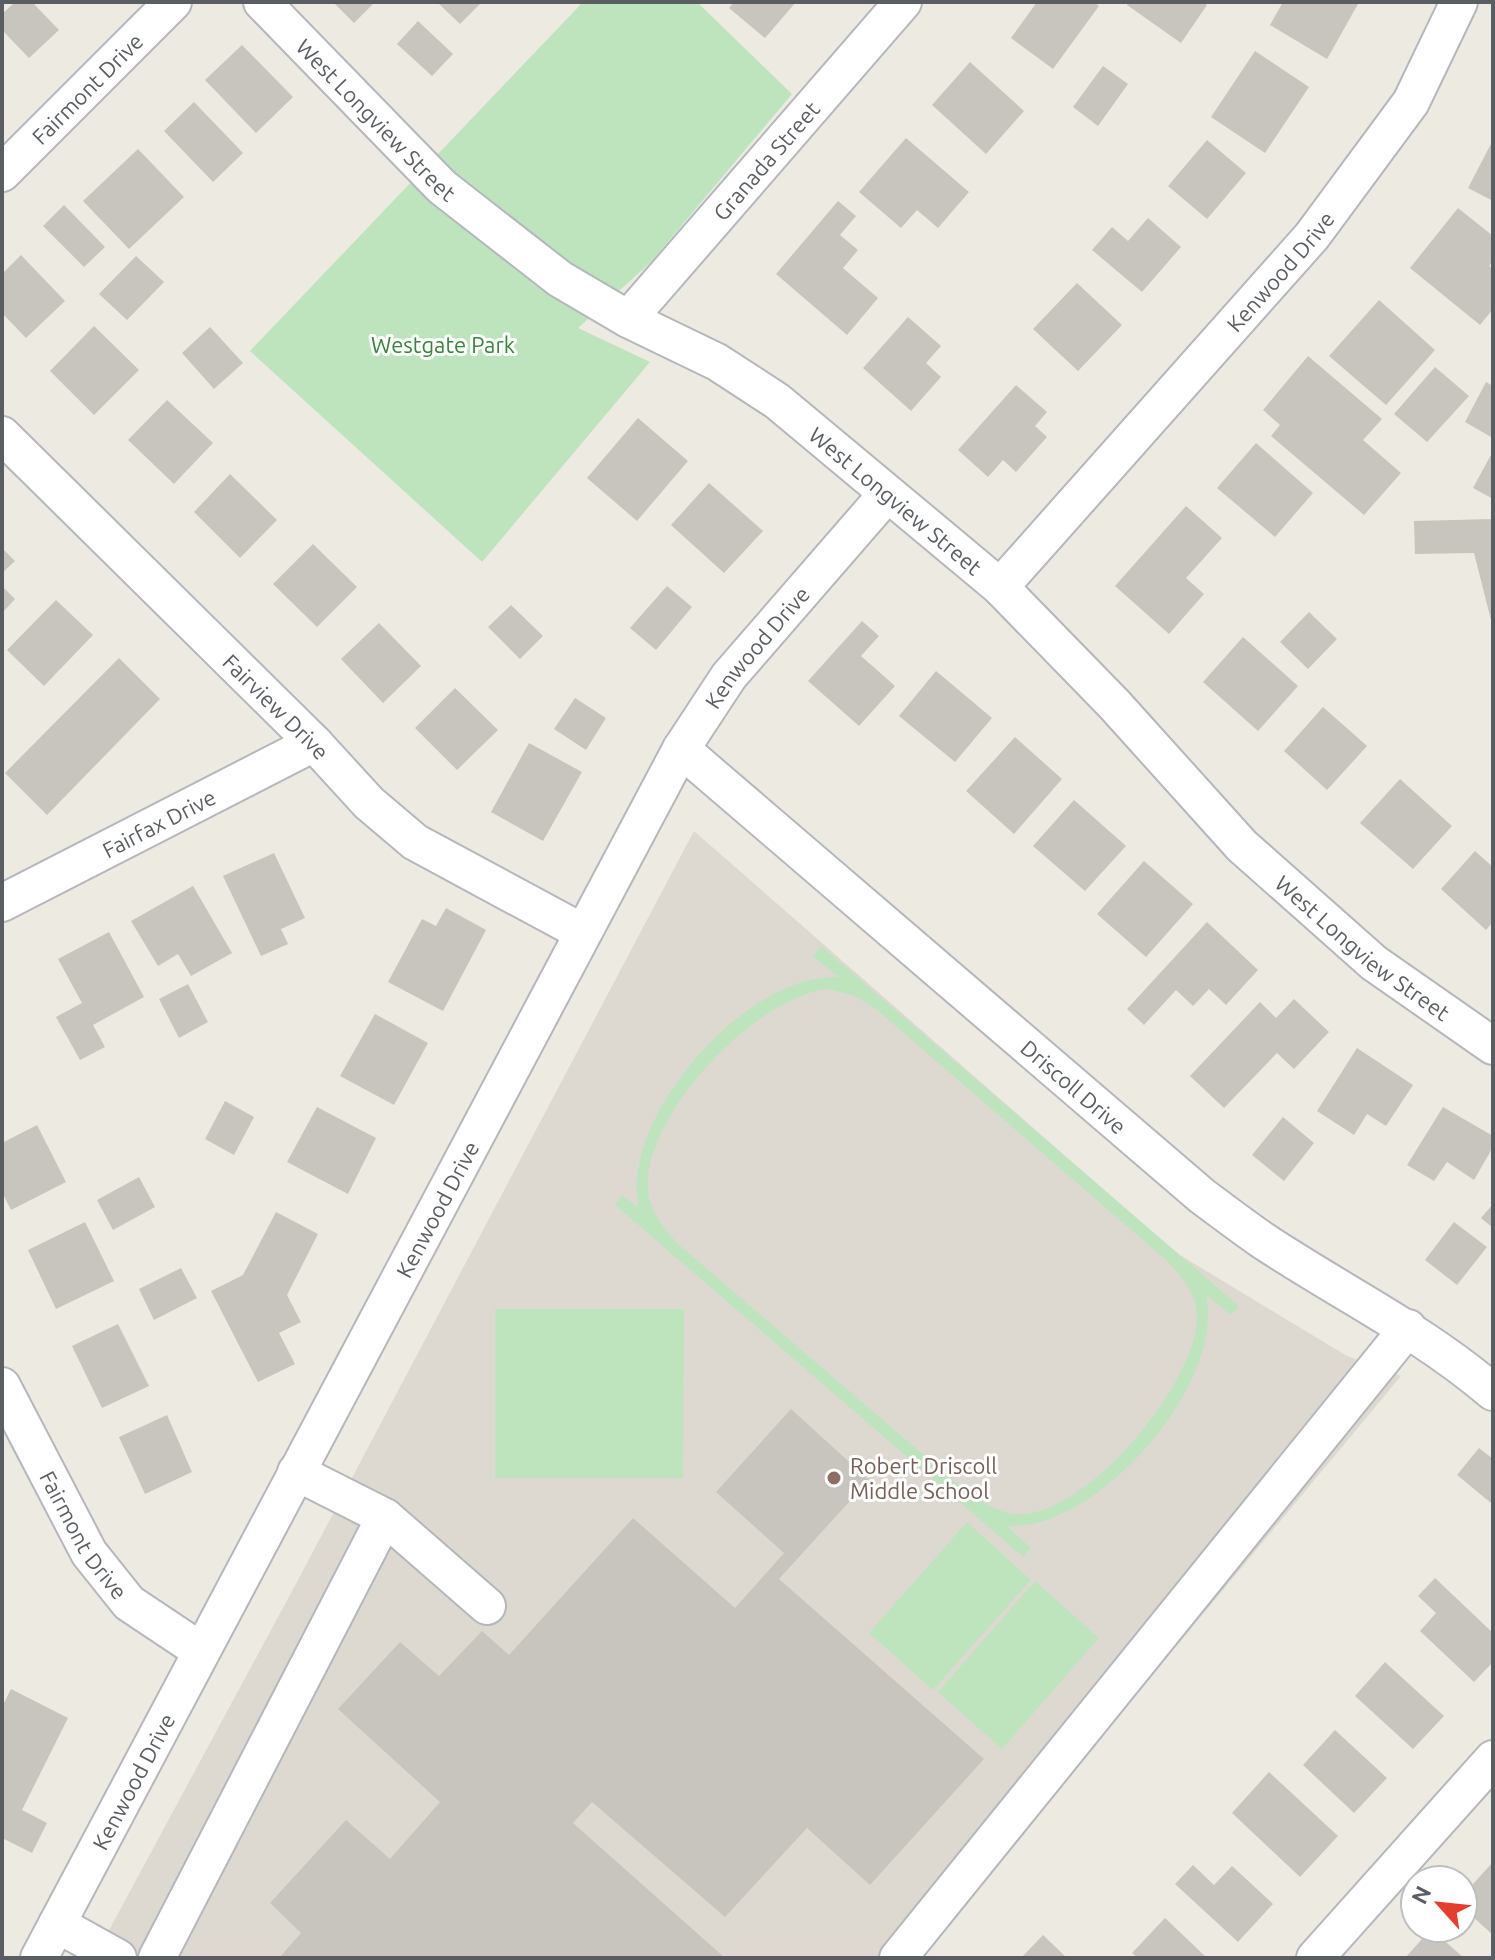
<svg xmlns="http://www.w3.org/2000/svg" width="1495" height="1960" font-family="Ubuntu,sans-serif">
<rect width="100%" height="100%" fill="#edeae1"/>
<path fill="#ddd9d0" d="M694,831L1175,1252L1347,1356L1401,1376L917,1958H94L298,1580Z"/>
<path fill="#bee4be" fill-rule="evenodd" d="M583,2H697L792,94L651,262L578,328L650,362L482,562L250,351Z
M821,946L1239,1306L1231,1315L1206,1295C1226,1384 1097,1532 1007,1526L1031,1548L1023,1557L615,1205L622,1195L639,1208C618,1119 747,972 838,977L813,956ZM827,989L855,996L877,1010L1167,1261C1182,1277 1198,1295 1197,1319C1195,1384 1086,1518 1017,1514C998,1513 982,1502 967,1492L677,1243C665,1229 652,1214 649,1196C636,1121 755,997 827,989Z
M495,1309H684L683,1478H495Z
M967,1522L1031,1580L933,1690L869,1633Z
M1035,1581L1099,1638L1002,1749L938,1692Z"/>
<path fill="#c8c5bf" d="M15,2H32L59,30L29,58L2,30V14Z
M333,2H375L354,23Z
M437,2H482L460,24Z
M734,2H796L765,38L729,8Z
M1037,2H1094L1099,6L1053,69L1011,38Z
M1128,2H1203L1207,5L1181,43L1127,5Z
M1283,2H1355L1358,4L1327,59L1270,25Z
M418,21L453,54L432,76L397,44Z
M242,45L293,97L256,133L205,80Z
M1255,51L1309,87L1265,153L1211,117Z
M970,62L1024,111L986,154L932,105Z
M1103,66L1128,84L1098,126L1073,107Z
M194,102L243,153L213,182L164,131Z
M906,138L969,192L938,228L917,210L901,228L859,192Z
M1207,140L1246,173L1207,219L1168,186Z
M1493,140V201L1468,188Z
M138,149L184,197L129,249L83,201Z
M838,201L856,216L840,235L858,250L843,268L878,298L847,335L776,274Z
M64,205L105,247L84,267L43,226Z
M1458,208L1493,236V261L1489,266L1493,269V309L1480,325L1410,268Z
M1148,218L1181,247L1142,292L1092,250L1112,227L1128,241Z
M21,255L65,301L26,338L2,313V274Z
M136,256L164,282L127,320L99,294Z
M1077,283L1122,325L1078,371L1033,329Z
M1379,300L1435,350L1386,405L1329,356Z
M908,317L941,346L926,363L941,377L911,411L863,368Z
M94,326L139,370L94,415L50,371Z
M210,327L243,363L214,389L182,353Z
M1308,356L1382,419L1363,440L1401,473L1364,515L1271,436L1280,425L1263,410Z
M1435,367L1469,396L1427,442L1394,414Z
M1486,382L1493,386V438L1465,422Z
M1016,385L1047,412L1035,426L1047,437L1016,472L1003,460L988,477L958,450Z
M167,400L213,443L174,484L128,440Z
M638,418L688,461L637,521L587,478Z
M1256,443L1313,493L1275,537L1217,488Z
M1493,451V499L1473,488Z
M230,474L277,520L240,558L194,512Z
M709,483L763,531L724,573L671,525Z
M1186,506L1222,538L1186,578L1204,594L1169,634L1115,586Z
M1493,519V624H1492L1474,553L1415,554L1414,521Z
M313,544L357,587L317,627L273,584Z
M2,548L15,561L2,573Z
M2,586L15,599L2,613Z
M667,586L692,607L656,650L630,628Z
M56,600L93,635L44,686L7,650Z
M511,605L543,636L520,659L488,627Z
M1309,612L1337,639L1308,669L1280,642Z
M862,621L879,636L861,656L895,686L859,726L808,681Z
M379,623L421,666L383,703L341,659Z
M1243,637L1298,686L1258,731L1203,682Z
M119,658L160,699L47,815L5,773Z
M936,671L992,718L955,762L899,716Z
M455,688L498,730L457,770L415,728Z
M575,698L606,718L586,750L554,729Z
M1323,707L1367,746L1327,790L1284,751Z
M1015,737L1062,779L1014,834L966,791Z
M529,743L582,772L543,841L491,812Z
M1400,779L1452,826L1413,869L1360,823Z
M1074,800L1126,846L1085,891L1033,846Z
M1475,851L1493,867V922L1486,930L1441,889Z
M274,853L305,918L281,929L288,944L261,956L223,876Z
M1144,861L1193,904L1146,957L1097,914Z
M193,886L232,953L191,976L178,954L158,966L131,921Z
M446,908L486,930L443,1011L388,982L422,919L436,926Z
M1207,922L1258,970L1226,1005L1209,989L1193,1006L1176,990L1144,1025L1127,1009Z
M109,932L144,997L93,1025L105,1047L80,1060L56,1017L82,1003L58,959Z
M188,984L208,1022L179,1038L159,999Z
M1294,999L1329,1032L1294,1069L1277,1053L1224,1108L1190,1076L1260,1002L1276,1018Z
M375,1014L428,1043L394,1105L340,1076Z
M1357,1048L1413,1085L1386,1126L1367,1114L1354,1135L1317,1111Z
M225,1101L254,1117L234,1155L205,1139Z
M317,1107L376,1138L348,1194L287,1162Z
M1443,1107L1493,1136V1147L1474,1180L1447,1162L1434,1181L1407,1165Z
M1283,1117L1314,1143L1284,1181L1252,1155Z
M37,1125L66,1182L11,1210L2,1192V1143Z
M139,1177L155,1207L113,1230L97,1200Z
M1493,1204V1228L1481,1218Z
M276,1212L318,1234L287,1295L301,1322L279,1333L295,1364L258,1382L211,1291L243,1275Z
M85,1222L114,1281L56,1309L28,1250Z
M1454,1222L1487,1247L1457,1285L1425,1260Z
M181,1268L197,1298L154,1320L139,1289Z
M118,1324L149,1386L102,1408L72,1346Z
M791,1409L869,1480L779,1579L984,1759L870,1885L807,1828L725,1917L592,1802L573,1823L725,1958H279L301,1933L270,1903L346,1820L390,1859L440,1802L338,1709L400,1642L439,1676L482,1631L509,1655L633,1518L735,1608L784,1553L716,1492Z
M167,1415L192,1472L145,1494L119,1437Z
M1479,1448L1493,1459L1491,1503L1457,1475Z
M1435,1578L1493,1633V1662L1474,1682L1420,1631L1436,1613L1418,1596Z
M1385,1662L1444,1716L1413,1749L1355,1696Z
M11,1689L68,1718L22,1810L47,1823L32,1853L2,1838V1707Z
M1335,1730L1387,1778L1354,1813L1303,1765Z
M1269,1772L1338,1836L1300,1877L1232,1813Z
M1493,1862V1935L1463,1908V1895Z
M1193,1865L1214,1885L1232,1866L1273,1904L1238,1942L1175,1884Z
M1165,1918L1207,1958H1138L1132,1953Z
M1431,1929L1464,1958H1405Z
M1043,1935L1067,1958H1021Z"/>
<g fill="none" stroke-linecap="round" stroke-linejoin="round">
<defs>
<g id="minor">
<path id="s1" d="M262,2L442,187L560,279L628,319L717,362L777,401L1000,587L1114,704L1242,846L1374,963L1493,1046"/>
<path id="s2" d="M2,173L173,2"/>
<path id="s3" d="M628,319L903,2"/>
<path id="s4" d="M2,435L314,743L369,803L415,842L582,932"/>
<path id="s5" d="M1000,587L1312,236L1411,102L1459,2"/>
<path id="s6" d="M681,749L1202,1196C1222,1211 1242,1226 1262,1240C1340,1292 1420,1330 1493,1392"/>
<path id="s7" d="M2,903L314,743"/>
<path id="s8" d="M2,1386L89,1553L129,1603L201,1651"/>
<path d="M296,1472L385,1517L487,1606"/>
<path d="M57,1924L118,1958"/>
<path id="s9" d="M39,1958L681,749L729,676L887,494"/>
<path d="M157,1958L385,1517"/>
<path d="M898,1958L1408,1328"/>
<path d="M1315,1958L1493,1759"/>
</g>
</defs>
<use href="#minor" stroke="#b4b7bc" stroke-width="40"/>
<use href="#minor" stroke="#fff" stroke-width="36"/>
</g>
<circle fill="#8d6e63" stroke="#fff" stroke-width="3" cx="834" cy="1478" r="8"/>
<g text-anchor="middle" dominant-baseline="central" stroke-width="6" stroke-linejoin="round" paint-order="stroke">
<g font-size="22" fill="#5a5e62" stroke="#fff">
<text stroke="none"><textPath href="#s2" startOffset="120">Fairmont Drive</textPath></text>
<text stroke="none"><textPath href="#s1" startOffset="164">West Longview Street</textPath></text>
<text stroke="none"><textPath href="#s3" startOffset="210">Granada Street</textPath></text>
<text stroke="none"><textPath href="#s5" startOffset="422">Kenwood Drive</textPath></text>
<text stroke="none"><textPath href="#s1" startOffset="812">West Longview Street</textPath></text>
<text stroke="none"><textPath href="#s9" startOffset="1496">Kenwood Drive</textPath></text>
<text stroke="none"><textPath href="#s4" startOffset="386">Fairview Drive</textPath></text>
<text stroke="none"><textPath href="#s7" startOffset="176">Fairfax Drive</textPath></text>
<text stroke="none"><textPath href="#s1" startOffset="1460">West Longview Street</textPath></text>
<text stroke="none"><textPath href="#s6" startOffset="518">Driscoll Drive</textPath></text>
<text stroke="none"><textPath href="#s9" startOffset="848">Kenwood Drive</textPath></text>
<text stroke="none"><textPath href="#s8" startOffset="170">Fairmont Drive</textPath></text>
<text stroke="none"><textPath href="#s9" startOffset="200">Kenwood Drive</textPath></text>
</g>
<g font-size="22" fill="#36853b" stroke="#fff">
<text x="443" y="344">Westgate Park</text>
</g>
<g font-size="22" fill="#785e54" stroke="#fff" text-anchor="start">
<text x="850" y="1465">Robert Driscoll<tspan x="850" dy="25">Middle School</tspan></text>
</g>
</g>
<rect width="1495" height="1960" fill="none" stroke="#5a5e62" stroke-width="8"/>
<g transform="translate(1439 1904) rotate(297)"><circle r="38" fill="#ffffff" stroke="#bdbfc0" stroke-width="2"/>
<path d="M0-6L14 30L0 20L-14 30Z" fill="#e53e2f"/>
<text y="-12" font-size="22" font-weight="bold" text-anchor="middle" fill="#5a5e62">N</text>
</g>
</svg>
